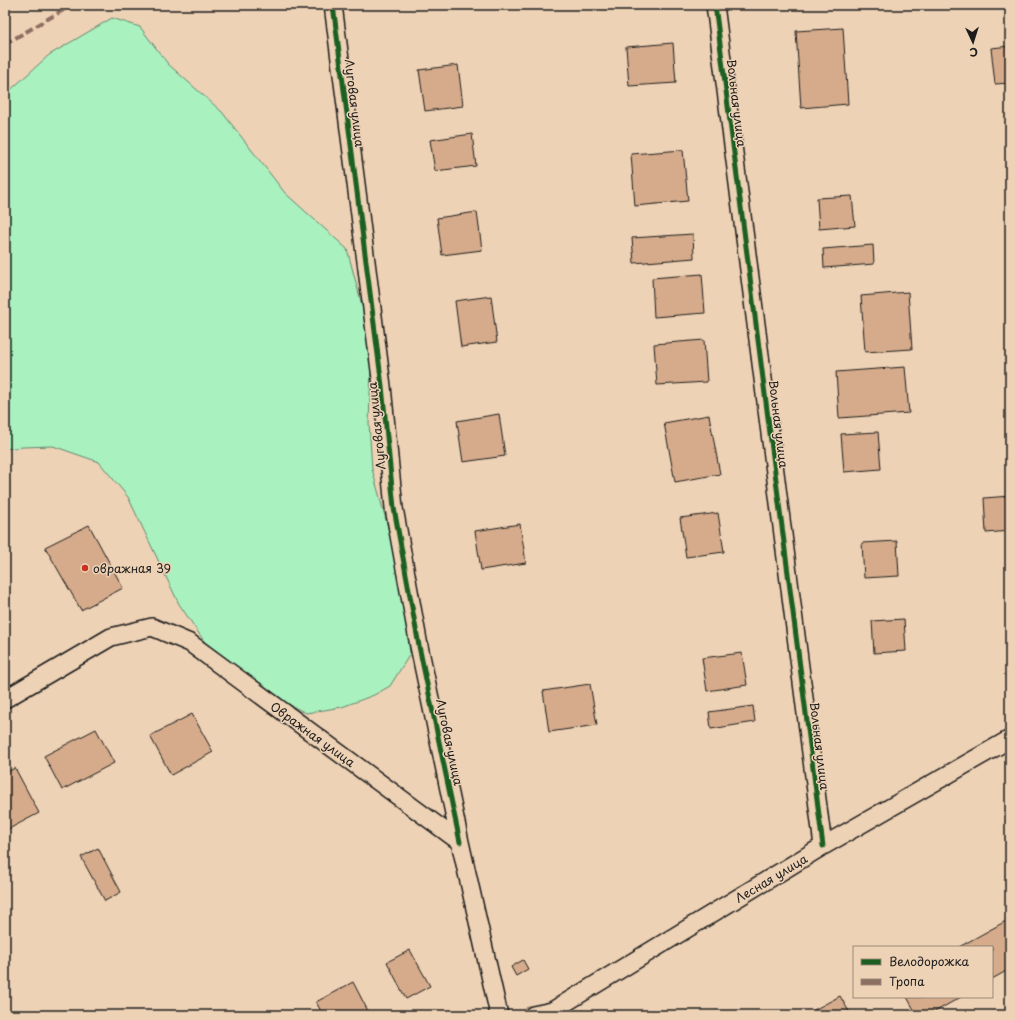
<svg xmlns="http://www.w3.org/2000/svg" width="1015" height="1020" font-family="'Playpen Sans',sans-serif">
<rect width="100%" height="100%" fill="#eed2b5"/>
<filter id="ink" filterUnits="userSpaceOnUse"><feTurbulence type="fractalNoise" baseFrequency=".025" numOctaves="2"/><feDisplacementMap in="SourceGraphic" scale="8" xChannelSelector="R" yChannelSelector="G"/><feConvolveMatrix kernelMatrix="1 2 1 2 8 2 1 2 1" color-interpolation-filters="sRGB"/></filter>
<g filter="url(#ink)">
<path fill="#a9f1bf" stroke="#62866e" d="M112,18L140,27L168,64L222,112L285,193L347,249L363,309L371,367L369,423L372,469L401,575L410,654L390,686L374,695L342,707L306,713L274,697L220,658L204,641L179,604L128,497L99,462L53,446L23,447L5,449V95L49,55Z"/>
<path fill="#d5ab8b" stroke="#1c1c1c" d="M603,5H649V8L603,9Z
M843,28L848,104L801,108L796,31Z
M673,43L676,83L629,86L626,47Z
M1010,46V83L995,84L991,48Z
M458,65L463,106L425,111L419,70Z
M472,134L476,166L435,171L430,140Z
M683,150L688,201L635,206L631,154Z
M852,196L855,226L819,229L817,198Z
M477,212L482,250L442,255L437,218Z
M693,234L694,258L634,263L632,238Z
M873,245L874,264L824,268L823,249Z
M702,274L705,313L654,317L652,278Z
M908,292L912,349L865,352L861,296Z
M491,296L497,342L461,347L455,301Z
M704,340L707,382L657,385L654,344Z
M905,367L909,413L839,418L836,372Z
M499,414L505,456L463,462L457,421Z
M709,415L720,474L675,482L664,423Z
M878,432L881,469L844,472L841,434Z
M1010,496V531L986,533L984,498Z
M718,513L724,552L686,557L680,518Z
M520,524L526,563L481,570L475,531Z
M89,525L123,588L81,610L45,547Z
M897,541L899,576L864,578L862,543Z
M904,619L906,651L874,653L872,621Z
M742,653L747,685L707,691L702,658Z
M590,684L597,725L549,732L543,691Z
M753,706L755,722L711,729L709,712Z
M192,714L213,752L171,775L150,736Z
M96,729L114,763L62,790L44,756Z
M15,768L39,813L5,831V773Z
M98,848L121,892L105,901L81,857Z
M1006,921L1010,928V969L992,979V947H959Z
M410,950L430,986L406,999L387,962Z
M523,960L528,969L516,976L511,967Z
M353,982L370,1015H323L316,1002Z
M840,996L851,1015H817L814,1010Z
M907,997H961L929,1015H917Z"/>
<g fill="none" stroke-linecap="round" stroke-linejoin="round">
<defs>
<path id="street" d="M333,5L382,386L394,508L419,646L460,842
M715,5L823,846
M5,699L111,637L152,627L190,643L460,842L499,1015
M533,1015L552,1011L823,846L1010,739"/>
</defs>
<use href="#street" stroke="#1c1c1c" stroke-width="20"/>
<use href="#street" stroke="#eed2b5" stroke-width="17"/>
<path stroke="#8d6e63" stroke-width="4" stroke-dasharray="8 4" stroke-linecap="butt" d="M5,44L72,5"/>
<defs>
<path id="cycleway" d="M333,5L382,386L394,508L419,646L460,842
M715,5L823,846"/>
</defs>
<use href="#cycleway" stroke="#eed2b5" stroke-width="8"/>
<use href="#cycleway" stroke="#1b5e20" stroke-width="5"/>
</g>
</g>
<circle fill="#c8321e" stroke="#eed2b5" stroke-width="1.5" cx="85" cy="568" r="4"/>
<g text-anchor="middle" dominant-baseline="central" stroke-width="3" stroke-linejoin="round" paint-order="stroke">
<g font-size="12" fill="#1c1c1c" stroke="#eed2b5">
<text transform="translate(355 103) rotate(83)">Луговая улица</text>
<text transform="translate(737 103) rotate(83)">Вольная улица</text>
<text transform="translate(779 424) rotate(83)">Вольная улица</text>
<text transform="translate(376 426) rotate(-96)">Луговая улица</text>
<text transform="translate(313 734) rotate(36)">Овражная улица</text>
<text transform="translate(450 742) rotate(78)">Луговая улица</text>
<text transform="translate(820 746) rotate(83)">Вольная улица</text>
<text transform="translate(771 878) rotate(-31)">Лесная улица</text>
</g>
<g font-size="12" fill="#1c1c1c" stroke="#eed2b5" text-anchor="start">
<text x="93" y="568">овражная 39</text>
</g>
</g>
<rect width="1015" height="1020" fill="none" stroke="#eed2b5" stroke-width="20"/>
<rect x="10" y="10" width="995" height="1000" fill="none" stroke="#1c1c1c" stroke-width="1.5" filter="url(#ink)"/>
<rect x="853" y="946" width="140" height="52" fill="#eed2b5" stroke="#9a8978"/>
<rect x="861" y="959" width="20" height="6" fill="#1b5e20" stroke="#9a8978"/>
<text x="889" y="966" font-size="12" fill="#1c1c1c">Велодорожка</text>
<rect x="861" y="979" width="20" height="6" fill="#8d6e63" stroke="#9a8978"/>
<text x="889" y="986" font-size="12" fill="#1c1c1c">Тропа</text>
<g transform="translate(973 42) rotate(176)" stroke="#eed2b5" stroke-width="3" paint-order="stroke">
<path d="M0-3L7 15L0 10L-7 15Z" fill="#1c1c1c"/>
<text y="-6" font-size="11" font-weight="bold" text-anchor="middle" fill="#1c1c1c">С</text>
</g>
</svg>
